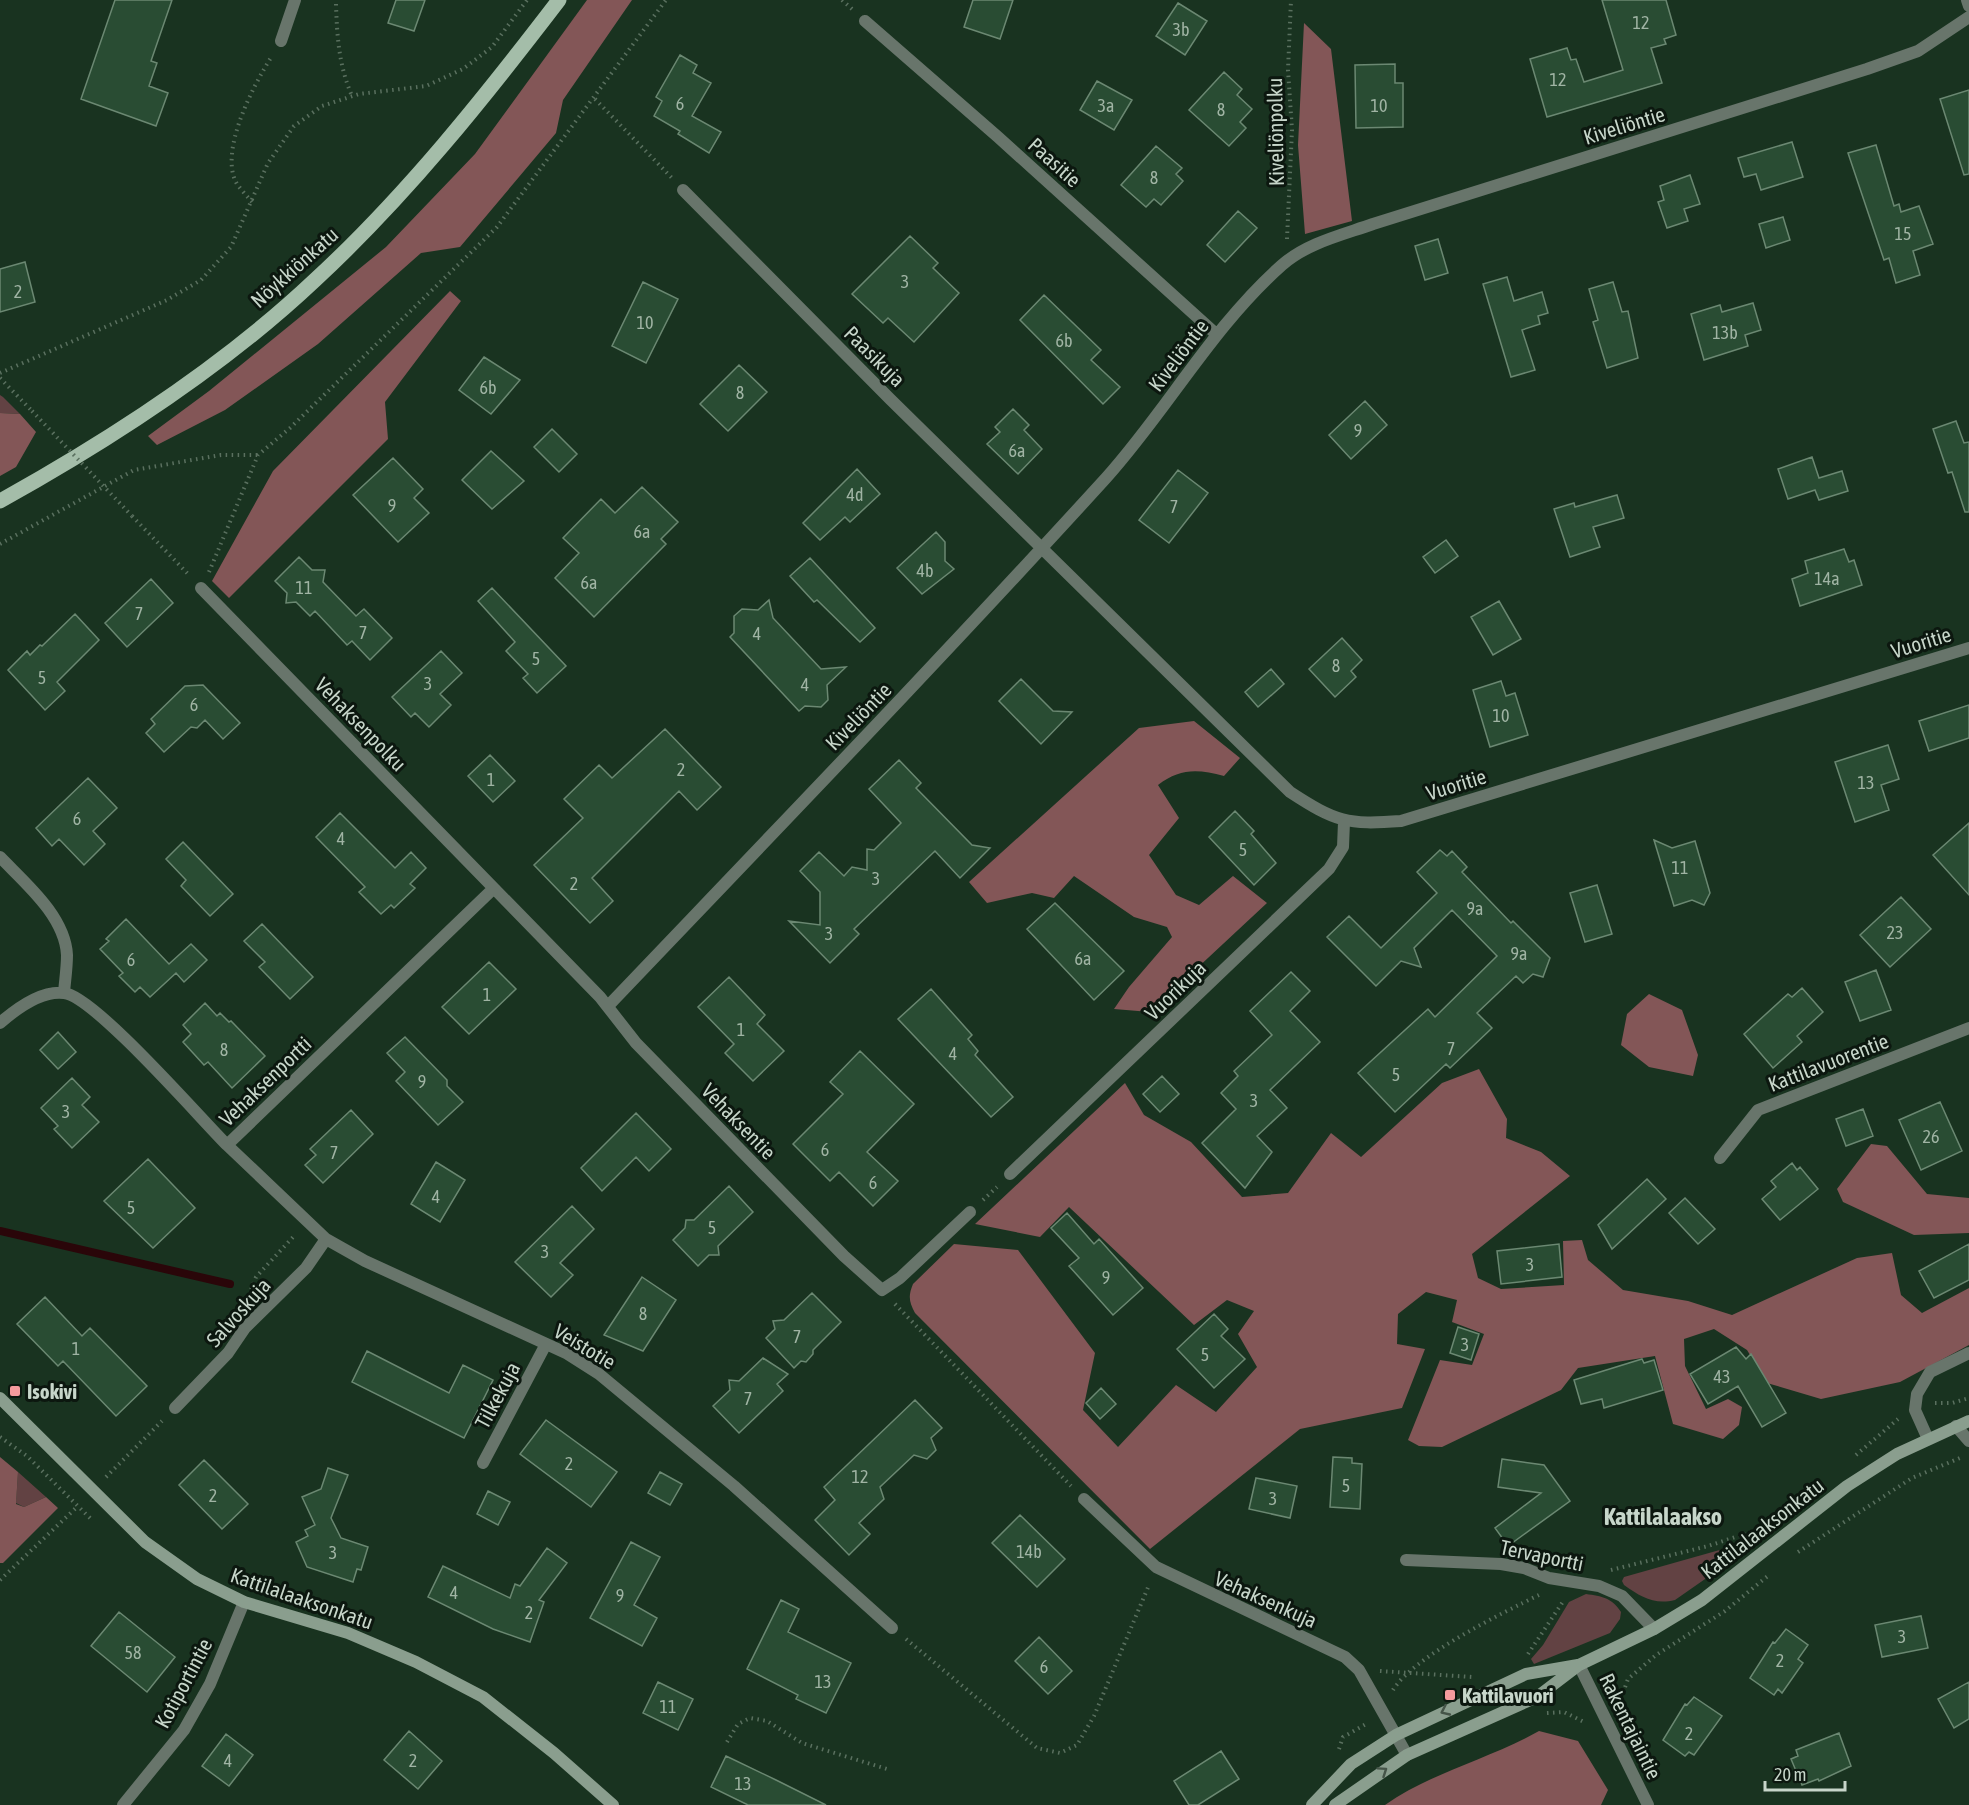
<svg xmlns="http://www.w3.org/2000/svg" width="1969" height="1805" font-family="'Asap Condensed',sans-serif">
<rect width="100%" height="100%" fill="#193320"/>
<path fill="#624243" d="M0,395L3,397L20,414L0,413Z
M18,1472L46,1497L24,1507L16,1503Z
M1755,1540L1751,1547L1675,1600C1654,1605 1641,1597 1624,1585L1622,1581L1624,1577Z
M1586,1594C1602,1596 1612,1598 1621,1612L1620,1619L1610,1633L1534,1664L1531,1659L1543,1645L1569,1602Z"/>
<path fill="#835657" d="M587,0H632L563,100L556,133L460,247L421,253L318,344L225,410L157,445L148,436L209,391L386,247L475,154Z
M1304,23L1331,49L1352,221L1305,234L1298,145Z
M450,291L461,301L385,402L388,439L229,598L212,581L273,471Z
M0,413L20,414L36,432L16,467L0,476Z
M1194,721L1240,758L1224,776C1198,769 1180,768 1158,785L1179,818L1149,855L1176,895L1199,905L1233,876L1267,903L1150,1012L1114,1009L1129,987L1172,937L1167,927L1134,917L1074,876L1054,898L1032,893L987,903L969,882L1139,728Z
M1649,994L1682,1010L1698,1055L1693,1076L1649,1067L1621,1045L1627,1014Z
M1479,1069L1507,1119L1506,1138L1541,1152L1570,1176L1472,1254L1478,1278L1501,1289L1564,1285L1563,1241L1582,1240L1588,1260L1623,1290L1688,1301L1732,1315L1857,1258L1892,1253L1901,1295L1922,1313L1969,1288V1345L1900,1382L1821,1399L1767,1383L1747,1350L1714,1329L1684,1339L1685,1366L1706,1409L1728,1399L1742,1407L1739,1425L1723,1439L1673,1424L1655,1356L1578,1368L1561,1390L1442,1447L1419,1446L1408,1440L1440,1360L1472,1365L1484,1334L1452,1322L1457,1300L1426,1292L1398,1314L1397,1344L1425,1349L1402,1408L1300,1429L1150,1549L915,1313C909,1302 908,1296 913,1284L954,1244L1018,1250L1095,1353L1083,1410L1118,1447L1176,1385L1216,1412L1257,1367L1238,1334L1254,1311L1227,1300L1194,1325L1069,1207L1040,1237L975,1224L1125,1083L1144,1115L1191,1142L1242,1197L1288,1193L1331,1133L1361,1157L1442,1083Z
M1871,1144L1887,1146L1927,1194L1969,1198V1233L1914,1235L1843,1202L1837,1189Z
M0,1457L18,1472L16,1504L24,1507L46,1497L58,1508L3,1563H0Z
M1539,1731L1578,1741L1608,1790L1601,1805H1385C1432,1772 1489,1759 1539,1731Z"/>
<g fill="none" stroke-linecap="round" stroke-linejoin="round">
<path stroke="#2a0609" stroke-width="8" d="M0,1231L230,1284"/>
</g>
<path fill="#294c33" stroke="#6b8872" stroke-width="1.5" d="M115,0H172L151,61L157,63L149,86L168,93L156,126L81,99Z
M396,0H425L414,31L388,23Z
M973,0H1013L1000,39L964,27Z
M1602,0H1666L1676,35L1664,39L1666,44L1651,48L1662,83L1547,117L1530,59L1567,48L1571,60L1576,59L1584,82L1623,70Z
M1178,3L1207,21L1185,55L1156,36Z
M680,55L697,65L693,73L711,83L692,116L721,132L709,153L678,134L680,131L654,116L662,101L656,97Z
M1395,64V83H1403V127L1356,128L1355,65Z
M1224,72L1242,89L1237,95L1252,109L1240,122L1246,128L1229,146L1189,110Z
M1097,81L1132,100L1114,130L1080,110Z
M1969,90V174L1964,175L1940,99Z
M1792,142L1803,177L1761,190L1756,174L1744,177L1738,158Z
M1876,145L1894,206L1899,204L1901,212L1919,206L1933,244L1913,251L1920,275L1896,283L1889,258L1884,260L1848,153Z
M1156,146L1182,168L1176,174L1183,181L1161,205L1154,199L1146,207L1121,185Z
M1690,175L1700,204L1684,209L1688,221L1667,228L1658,202L1664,200L1660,186Z
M1238,211L1257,228L1225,262L1207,245Z
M1783,217L1790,240L1766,248L1759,224Z
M910,236L938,263L933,268L959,293L914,342L888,318L883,323L852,294Z
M1438,239L1448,273L1425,280L1415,246Z
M25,262L35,302L0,312V269Z
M1507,277L1514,301L1542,292L1548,313L1538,316L1540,324L1522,330L1535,370L1511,377L1483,284Z
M643,282L678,299L646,363L612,346Z
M1613,282L1622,312L1628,311L1638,358L1607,368L1593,322L1598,320L1589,289Z
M1044,295L1101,350L1091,360L1120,387L1103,404L1020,320Z
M1753,303L1761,330L1745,335L1748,346L1704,360L1691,314L1720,305L1722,312Z
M484,357L520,380L491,414L459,390Z
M739,365L767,392L728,431L700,404Z
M1365,401L1387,425L1351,459L1329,435Z
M1013,409L1029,425L1024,430L1042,449L1018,474L987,444L1000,432L995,427Z
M1956,421L1964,443L1969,442V512H1965L1952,472L1948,473L1933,429Z
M552,429L577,454L559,472L534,447Z
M491,451L524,481L492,509L462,480Z
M1812,457L1819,478L1842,471L1848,491L1819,500L1815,490L1788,499L1778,469Z
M393,458L423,489L414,498L429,513L398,542L353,495Z
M857,469L880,494L850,522L845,517L820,540L803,523Z
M1178,470L1208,493L1169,543L1139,520Z
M642,487L678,522L661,539L666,544L594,617L555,578L579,553L563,538L601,499L615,513Z
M1617,495L1624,518L1593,527L1600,547L1570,557L1554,509L1574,503L1575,507Z
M936,532L945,542V561L954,569L922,594L897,568Z
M1446,540L1458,556L1435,573L1423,557Z
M1844,549L1849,562L1854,560L1862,585L1800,606L1792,579L1808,573L1805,561Z
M299,557L312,570H325L323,582L356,616L364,609L392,638L370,660L352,641L347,645L315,611L310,616L296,602L286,603L287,593L275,581Z
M810,558L875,628L860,642L817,600L814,602L790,576Z
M151,579L173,603L127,647L105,623Z
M492,588L566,666L537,693L523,678L528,674L506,651L515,642L478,601Z
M769,600L773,618L821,669L846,667L827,685L828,700L821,707L805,706L799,711L730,637L734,633V616L742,609L758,610Z
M1499,601L1521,639L1493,655L1471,617Z
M75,614L99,640L57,682L65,691L45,710L8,670L27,651L30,655L40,645L42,646Z
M1342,638L1362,660L1351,671L1356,677L1335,697L1309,669Z
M441,651L462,673L440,694L451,705L429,727L415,713L411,717L392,697Z
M1271,669L1284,684L1258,707L1245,692Z
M1021,679L1053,711L1072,712L1041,744L999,701Z
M1501,681L1506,696L1515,693L1528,735L1490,747L1473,690Z
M203,685L240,723L223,739L205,720L197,728L191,727L164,752L146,733L155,724L151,719L185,686Z
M1969,705V738L1929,751L1919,721Z
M665,729L721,787L697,810L679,791L592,878L613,901L590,923L534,865L583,818L564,799L599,765L612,778Z
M1888,745L1899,779L1881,785L1889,810L1855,822L1835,762Z
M490,755L515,781L493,802L468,776Z
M899,760L921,783L916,788L972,845L990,848L960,878L935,851L854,929L859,934L830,963L789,921L820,925V892L800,871L819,852L844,876L852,867L867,870V849L874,850L901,823L869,789Z
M88,778L117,808L93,831L105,844L84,865L59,839L52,846L36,828Z
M1235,811L1254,831L1251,834L1276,863L1254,885L1209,837Z
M340,813L395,868L411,852L426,868L410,884L415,888L394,908L391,905L381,914L359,892L365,887L316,837Z
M1969,823V895L1933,855Z
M1654,840L1672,848L1695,841L1710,893L1704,905L1692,900L1674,906Z
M183,842L233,894L210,916L181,886L186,880L166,859Z
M1440,850L1447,856L1452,851L1467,867L1462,872L1511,923L1513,921L1550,958L1543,977L1533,974L1523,983L1516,976L1477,1013L1492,1028L1450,1068L1446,1064L1395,1112L1358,1073L1428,1009L1435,1017L1497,956L1452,910L1414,948L1421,967L1401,961L1376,986L1327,937L1349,916L1381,948L1437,893L1417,872Z
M1597,885L1612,934L1585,942L1570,893Z
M1901,897L1931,929L1890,967L1860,935Z
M1055,903L1124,971L1094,1000L1027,929Z
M126,919L169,964L191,944L207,960L184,982L176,973L150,997L140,987L135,992L119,976L123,973L100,949L109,941L106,939Z
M262,924L313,977L290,999L259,967L265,962L244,941Z
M489,962L516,989L469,1034L442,1007Z
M1876,970L1891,1010L1860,1021L1845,982Z
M1291,972L1310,991L1290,1011L1320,1042L1270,1090L1287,1108L1257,1136L1272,1152L1245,1188L1202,1143L1236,1109L1221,1093L1238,1076L1234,1071L1272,1035L1250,1011Z
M729,977L765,1015L757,1024L784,1051L753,1081L725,1053L734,1044L698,1007Z
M1802,988L1823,1012L1797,1036L1802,1042L1773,1068L1744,1034L1788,994L1792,997Z
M931,989L972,1035L968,1039L978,1051L975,1055L1013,1097L991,1117L898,1019Z
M205,1003L217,1016L220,1013L229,1022L231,1021L265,1056L232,1088L208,1062L204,1065L183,1042L191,1034L183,1025Z
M58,1032L76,1052L58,1069L40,1050Z
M405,1037L447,1080V1086L463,1102L438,1125L396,1081L405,1072L387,1053Z
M860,1051L914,1104L867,1152L898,1181L873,1206L839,1172L830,1181L793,1144L843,1094L830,1082Z
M1162,1076L1179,1094L1160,1112L1143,1094Z
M72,1078L90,1097L82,1105L99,1122L72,1148L54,1129L58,1126L41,1108Z
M1940,1102L1962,1151L1921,1170L1899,1120Z
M1863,1109L1873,1136L1846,1146L1836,1119Z
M351,1110L373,1134L323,1183L305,1165L316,1155L310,1149Z
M636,1113L671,1149L649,1171L636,1157L602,1191L581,1168Z
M148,1159L195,1208L153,1248L104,1201Z
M436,1162L465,1180L440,1222L411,1204Z
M1792,1163L1797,1170L1800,1167L1818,1189L1780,1220L1762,1199L1776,1187L1771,1181Z
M1647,1179L1666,1199L1612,1249L1598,1225Z
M729,1186L753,1212L718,1246L719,1255H709L698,1266L673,1240L685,1228L686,1220H694Z
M1685,1198L1715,1229L1698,1244L1669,1213Z
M572,1206L594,1229L560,1263L573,1275L551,1297L515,1262Z
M1067,1213L1094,1244L1099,1239L1143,1288L1113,1315L1069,1266L1079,1258L1051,1228Z
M1559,1244L1562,1277L1501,1284L1497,1251Z
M1969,1244V1280L1934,1298L1919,1271Z
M642,1277L676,1300L643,1351L604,1335Z
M812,1293L841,1322L813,1350V1354L806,1362L801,1361L794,1368L766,1338L775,1329L773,1321L784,1320Z
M45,1297L82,1336L90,1328L147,1386L116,1416L63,1361L58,1366L17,1324Z
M1214,1314L1228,1329L1221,1336L1245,1359L1214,1388L1177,1349Z
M1458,1327L1479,1334L1471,1360L1450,1353Z
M1736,1347L1746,1359L1751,1354L1786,1413L1762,1427L1738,1386L1708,1404L1690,1374Z
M367,1351L449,1393L463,1365L493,1380L464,1438L352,1382Z
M763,1358L788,1374L777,1384L783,1391L739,1433L713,1406L730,1390L729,1380L739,1381Z
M1642,1359L1644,1363L1654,1360L1663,1390L1604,1408L1602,1399L1581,1404L1574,1380Z
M1101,1388L1116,1404L1100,1419L1086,1403Z
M915,1400L942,1428L931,1438L936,1450L927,1459L914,1455L880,1487L884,1499L859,1523L870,1534L849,1555L815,1520L835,1500L824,1487Z
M546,1420L617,1472L591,1507L520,1454Z
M1333,1457L1352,1458V1463L1362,1464L1360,1509L1330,1507Z
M1502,1459L1544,1465L1570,1501L1508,1546L1495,1528L1541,1493L1498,1487Z
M204,1460L248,1504L222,1529L179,1485Z
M328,1468L348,1475L331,1518L341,1538L368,1547L361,1570L357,1569L353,1582L307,1567L296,1542L308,1536L305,1530L315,1525L302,1497L321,1489Z
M660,1472L682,1484L670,1505L648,1493Z
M1256,1478L1297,1486L1290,1518L1249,1509Z
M488,1491L510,1502L498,1525L477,1514Z
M1020,1515L1065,1559L1037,1587L992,1543Z
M631,1542L660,1557L634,1605L657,1618L642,1646L590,1618Z
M547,1548L567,1563L539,1600L544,1602L530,1642L493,1629L428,1597L443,1566L510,1598L515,1584L520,1586Z
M781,1600L799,1609L788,1632L851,1663L826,1713L796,1699L798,1695L747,1669Z
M119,1612L175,1657L147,1692L91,1646Z
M1921,1616L1928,1648L1882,1657L1875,1625Z
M1786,1629L1808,1645L1798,1659L1803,1663L1782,1693L1778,1689L1774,1695L1750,1678L1773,1642L1775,1643Z
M1039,1637L1072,1671L1048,1694L1015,1661Z
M658,1682L693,1699L678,1730L643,1713Z
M1969,1682V1719L1954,1728L1938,1699Z
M1694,1697L1722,1716L1694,1755L1689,1752L1685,1756L1663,1740L1685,1704L1687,1705Z
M409,1731L442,1761L418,1789L384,1760Z
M1839,1733L1851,1766L1819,1781L1818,1779L1802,1785L1791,1759L1798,1756L1796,1750Z
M226,1734L253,1755L229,1786L202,1766Z
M1221,1751L1239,1779L1198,1805H1189L1174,1781Z
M726,1756L776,1780L826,1805H748L711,1787Z"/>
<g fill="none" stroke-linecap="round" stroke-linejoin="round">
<path stroke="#5a705f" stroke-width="4" stroke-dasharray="1.5 4.5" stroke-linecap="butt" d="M842,0L853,10
M336,4C337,37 339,66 352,96
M595,99L672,178
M252,202C247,196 241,190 237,184C218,152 254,84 272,56
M1287,239L1292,130L1288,70L1291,0
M0,373L167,300L201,280L231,247L268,163L294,126L322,106L359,94L426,86L463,69L492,47L527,0
M0,378L32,411
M132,516L190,576
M0,544L134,470L221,455H258
M209,572L258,455L290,428L497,227L666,0
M983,1200L997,1187
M249,1295L256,1277L294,1236
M895,1304L1071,1486
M1935,1403H1952L1969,1398
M0,1437L27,1456L91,1519
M1856,1455L1898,1419
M106,1477L162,1421
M1798,1552L1912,1478L1960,1458
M1611,1570L1708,1546L1757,1530
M0,1580L78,1506
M906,1639L1037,1748L1060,1753L1077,1745L1094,1716L1149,1585
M1528,1654L1564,1600
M1380,1671L1472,1677
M1393,1690C1414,1656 1502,1613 1539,1595
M1619,1704L1628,1679L1656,1655L1725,1611L1769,1575
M1547,1713L1564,1712L1586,1723
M727,1742L738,1724L750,1718L767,1721L802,1743L887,1769
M1339,1749L1343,1737L1368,1723"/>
<path stroke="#68756b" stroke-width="12" d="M1928,1439L1915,1410L1917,1394L1930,1372L1969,1353"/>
<path stroke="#68756b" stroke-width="12" d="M1967,0L1969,6
M865,21L998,137L1216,334
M281,41L295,0
M683,190L890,399L1290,792C1336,822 1347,825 1401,821L1969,648
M201,588L600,997L636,1043L844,1256L882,1290L900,1278L970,1212
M0,857C25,883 65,916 67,955C67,968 65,980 64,993
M608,1006C775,831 943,657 1106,478C1168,409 1212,327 1282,265C1307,243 1342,235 1373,224L1867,69L1918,51L1969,17
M0,1023C16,1009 41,990 64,993C94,996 200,1118 227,1145L493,889
M227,1145L326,1239L365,1261L566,1353L599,1374L734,1486L892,1628
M1720,1158L1758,1110L1969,1028
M1010,1174L1329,869L1343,847L1344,822
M175,1408L228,1353L245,1328L306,1268L326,1239
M1956,1426L1969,1441
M483,1463L546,1344
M1084,1499L1156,1567L1345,1657L1359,1670L1407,1755
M1406,1560L1501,1564L1524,1568L1549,1578L1599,1586L1622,1596L1654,1629
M1579,1665L1648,1805
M123,1805L184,1730L210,1684L244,1602"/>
<path stroke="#8a9e8e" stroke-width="12" d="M0,1398L145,1542L197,1579L244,1602L348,1633L416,1662L483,1697L554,1753L613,1805
M1312,1805L1351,1764L1396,1735L1526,1674L1578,1665
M1335,1805L1407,1755L1537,1697L1579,1665L1654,1629L1702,1600L1847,1486L1897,1454L1969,1421"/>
<path stroke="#a4bda9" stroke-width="15" d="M0,501C108,441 225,365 315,280C406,196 484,98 559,0"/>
<path stroke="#5a705f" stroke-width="4" stroke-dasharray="1.5 4.5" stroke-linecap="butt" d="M32,411L132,516"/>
</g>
<defs><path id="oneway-chevron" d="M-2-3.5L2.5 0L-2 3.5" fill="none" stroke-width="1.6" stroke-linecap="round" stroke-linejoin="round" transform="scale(1.5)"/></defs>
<g stroke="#455448">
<use href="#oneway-chevron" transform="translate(1445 1711) rotate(155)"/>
<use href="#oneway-chevron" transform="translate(1383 1771) rotate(-34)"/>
</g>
<g fill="#f59b9d" stroke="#0c170f" stroke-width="2">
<rect x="9" y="1385" width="12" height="12" rx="3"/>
<rect x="1444" y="1689" width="12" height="12" rx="3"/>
</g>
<g text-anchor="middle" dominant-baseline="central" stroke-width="6" stroke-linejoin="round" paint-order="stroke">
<g font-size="18" fill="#a0b4a4">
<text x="1641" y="22">12</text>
<text x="1181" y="29">3b</text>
<text x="1558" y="79">12</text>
<text x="680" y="103">6</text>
<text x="1106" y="105">3a</text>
<text x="1379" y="105">10</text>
<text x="1221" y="109">8</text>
<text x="1154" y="177">8</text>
<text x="1903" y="233">15</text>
<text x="905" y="281">3</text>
<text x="18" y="291">2</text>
<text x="645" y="322">10</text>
<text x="1725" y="332">13b</text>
<text x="1064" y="340">6b</text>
<text x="488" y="387">6b</text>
<text x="740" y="392">8</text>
<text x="1358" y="430">9</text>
<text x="1017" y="450">6a</text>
<text x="855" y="494">4d</text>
<text x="392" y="505">9</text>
<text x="1174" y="506">7</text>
<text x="642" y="531">6a</text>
<text x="925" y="570">4b</text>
<text x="1827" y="578">14a</text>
<text x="589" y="582">6a</text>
<text x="304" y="587">11</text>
<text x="139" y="613">7</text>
<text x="363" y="632">7</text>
<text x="757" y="633">4</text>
<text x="536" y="658">5</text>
<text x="1336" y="665">8</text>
<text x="42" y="677">5</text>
<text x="428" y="683">3</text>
<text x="805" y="684">4</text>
<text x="194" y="704">6</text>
<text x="1501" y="715">10</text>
<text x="681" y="769">2</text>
<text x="491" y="779">1</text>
<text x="1866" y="782">13</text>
<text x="77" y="818">6</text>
<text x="341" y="838">4</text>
<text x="1243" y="849">5</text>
<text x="1680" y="867">11</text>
<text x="876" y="878">3</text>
<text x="574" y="883">2</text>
<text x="1475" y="908">9a</text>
<text x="1895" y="932">23</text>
<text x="829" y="933">3</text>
<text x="1519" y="953">9a</text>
<text x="1083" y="958">6a</text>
<text x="131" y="959">6</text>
<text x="487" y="994">1</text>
<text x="741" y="1029">1</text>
<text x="1451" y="1048">7</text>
<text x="224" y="1049">8</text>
<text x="953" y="1053">4</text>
<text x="1396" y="1074">5</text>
<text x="422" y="1081">9</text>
<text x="1254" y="1100">3</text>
<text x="66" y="1111">3</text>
<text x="1931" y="1136">26</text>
<text x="825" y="1149">6</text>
<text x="334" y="1152">7</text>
<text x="873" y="1182">6</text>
<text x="436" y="1196">4</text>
<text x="131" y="1207">5</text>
<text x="712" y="1227">5</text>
<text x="545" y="1251">3</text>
<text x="1530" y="1264">3</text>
<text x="1106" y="1277">9</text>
<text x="643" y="1313">8</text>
<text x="797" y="1336">7</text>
<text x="1465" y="1344">3</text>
<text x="76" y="1348">1</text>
<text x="1205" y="1354">5</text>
<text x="1722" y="1376">43</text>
<text x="748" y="1398">7</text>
<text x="569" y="1463">2</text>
<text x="860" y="1476">12</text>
<text x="1346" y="1485">5</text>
<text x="213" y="1495">2</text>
<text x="1273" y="1498">3</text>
<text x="1029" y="1551">14b</text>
<text x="333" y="1552">3</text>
<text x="454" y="1592">4</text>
<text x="620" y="1595">9</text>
<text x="529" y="1612">2</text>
<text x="1902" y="1636">3</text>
<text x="133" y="1652">58</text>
<text x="1780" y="1660">2</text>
<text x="1044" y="1666">6</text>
<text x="823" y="1681">13</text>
<text x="668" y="1706">11</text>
<text x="1689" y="1733">2</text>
<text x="228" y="1760">4</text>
<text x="413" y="1760">2</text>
<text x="743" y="1783">13</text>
</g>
<g font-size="21" fill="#c7d6ca" stroke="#0c170f">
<text transform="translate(1624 125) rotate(-17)">Kiveliöntie</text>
<text transform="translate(1275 132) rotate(-91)">Kiveliönpolku</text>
<text transform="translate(1055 162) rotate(42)">Paasitie</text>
<text transform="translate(294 267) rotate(-42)">Nöykkiönkatu</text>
<text transform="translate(1178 355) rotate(-53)">Kiveliöntie</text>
<text transform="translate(875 356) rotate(45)">Paasikuja</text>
<text transform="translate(1921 642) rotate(-17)">Vuoritie</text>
<text transform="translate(858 716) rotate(-46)">Kiveliöntie</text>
<text transform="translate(361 724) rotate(46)">Vehaksenpolku</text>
<text transform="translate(1456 784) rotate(-17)">Vuoritie</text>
<text transform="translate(1175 990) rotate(-44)">Vuorikuja</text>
<text transform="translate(1828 1062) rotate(-21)">Kattilavuorentie</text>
<text transform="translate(265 1081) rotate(-44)">Vehaksenportti</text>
<text transform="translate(739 1121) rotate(46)">Vehaksentie</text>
<text transform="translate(238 1312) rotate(-48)">Salvoskuja</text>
<text transform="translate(585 1346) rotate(31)">Veistotie</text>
<text transform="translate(497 1395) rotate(-62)">Tilkekuja</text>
<text transform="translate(1762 1528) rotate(-38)">Kattilalaaksonkatu</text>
<text transform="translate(1542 1555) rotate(12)">Tervaportti</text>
<text transform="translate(302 1598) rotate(19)">Kattilalaaksonkatu</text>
<text transform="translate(1266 1599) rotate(24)">Vehaksenkuja</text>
<text transform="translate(183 1683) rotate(-62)">Kotiportintie</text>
<text transform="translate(1631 1726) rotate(64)">Rakentajaintie</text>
</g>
<g font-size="21" font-weight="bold" fill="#c7d6ca" stroke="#0c170f" text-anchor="start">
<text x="27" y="1391">Isokivi</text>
<text x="1462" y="1695">Kattilavuori</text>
</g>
<g font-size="24" font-weight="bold" fill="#c7d6ca" stroke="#0c170f">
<text x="1663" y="1516">Kattilalaakso</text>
</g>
</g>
<path d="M1765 1781v9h80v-9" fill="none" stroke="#c7d6ca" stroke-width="3"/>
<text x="1774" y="1781" font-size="18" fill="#c7d6ca" stroke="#0c170f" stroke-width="4.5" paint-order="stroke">20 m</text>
</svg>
